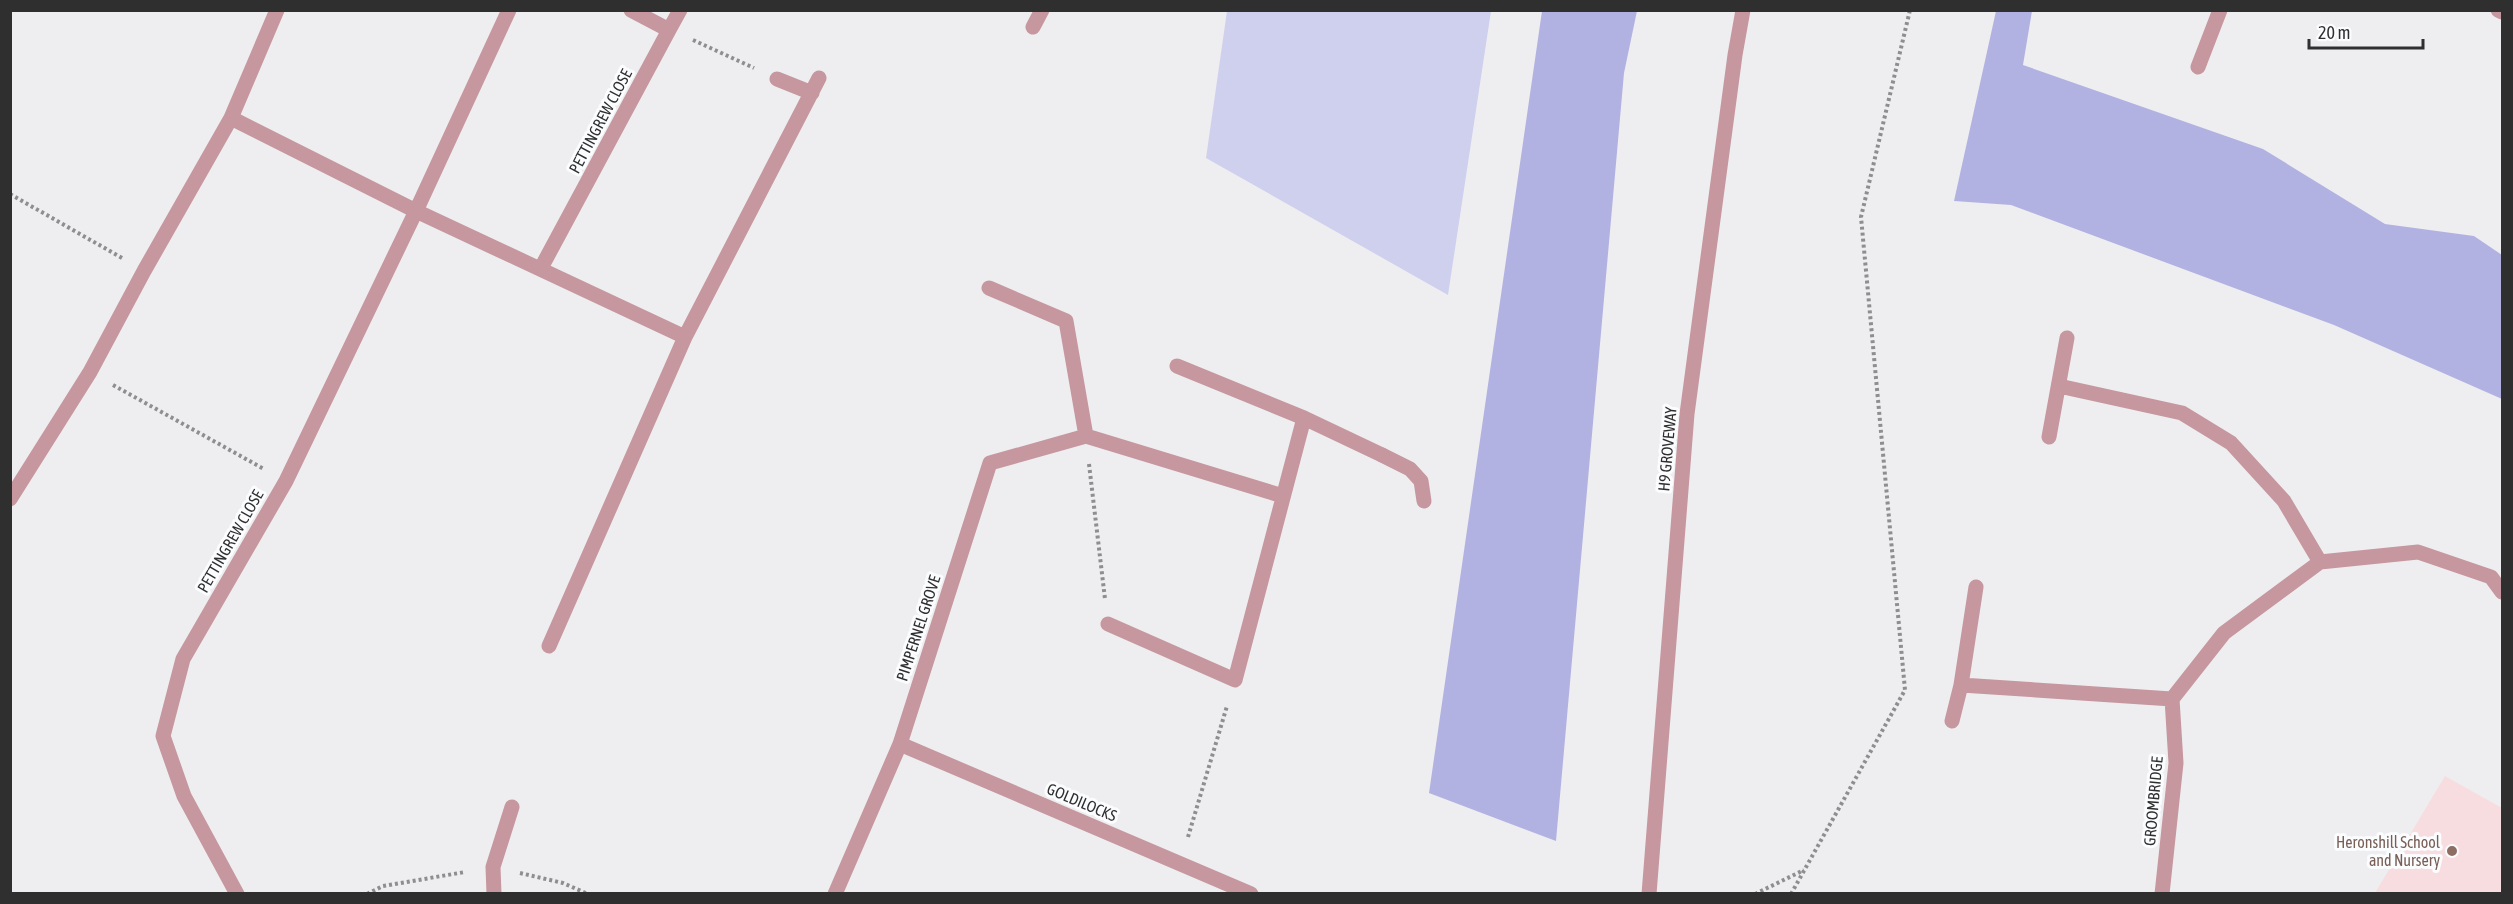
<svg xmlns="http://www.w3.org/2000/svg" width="2513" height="904" font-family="'Asap Condensed',sans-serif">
<rect width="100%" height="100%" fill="#eeeef1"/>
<path fill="#f8dde0" d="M2445,776L2502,808V893H2375Z"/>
<path fill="#cfcfee" d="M1227,11H1491L1448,295L1206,158Z"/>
<path fill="#b2b2e2" d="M1542,11H1637L1624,73L1556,841L1429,793Z
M1996,11H2032L2023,65L2263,149L2385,224L2474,236L2502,255V399L2334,325L2011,205L1954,201Z"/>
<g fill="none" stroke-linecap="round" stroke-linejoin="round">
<path stroke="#8e8e90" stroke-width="4" stroke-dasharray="3 3" stroke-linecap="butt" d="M693,40L754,68
M10,194L122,258
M113,385L264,469
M1089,464L1105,599
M1188,837L1227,706
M520,873L563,883L588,894
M367,894L383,886L465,872
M1755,894L1804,870
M1791,894L1905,690L1861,217L1910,10"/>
<path stroke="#c6979f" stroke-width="15" d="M1382,455L1410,469L1421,481L1424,501"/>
<path stroke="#c6979f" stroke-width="15" d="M2498,10L2502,12
M1033,27L1042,10
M669,30L680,10
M2198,67L2220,10
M777,79L812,93
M231,118L416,211L685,337
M541,268L669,30L631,10
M989,288L1066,321L1086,436
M1177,366L1304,418L1382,455
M2059,386L2182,413L2231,443L2284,501L2320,562
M2049,437L2067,338
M10,499L90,372L144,271L231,118L277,10
M1976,587L1961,685L2172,699
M1108,624L1235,680L1304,418
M549,646L685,337L819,78
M1952,721L1961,685
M900,744L1251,894
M237,894L184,796L163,736L183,659L286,481L416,211L509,10
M494,894L493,867L512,807
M835,894L900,744L990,463L1086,436L1283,496
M2162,894L2176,763L2172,699L2224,633L2320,562L2418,552L2491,577L2502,592"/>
<path stroke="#c6979f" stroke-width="15" d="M1649,894L1687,414L1735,55L1743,10"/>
</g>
<circle fill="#8d6e63" stroke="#fbfcfe" stroke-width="2" cx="2452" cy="851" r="6"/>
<g text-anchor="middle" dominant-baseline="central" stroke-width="6" stroke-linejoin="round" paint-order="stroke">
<g font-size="16" fill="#2f2f30" stroke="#fbfcfe">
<text transform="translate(600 121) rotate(-62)">PETTINGREW CLOSE</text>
<text transform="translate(1667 449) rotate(-85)">H9 GROVEWAY</text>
<text transform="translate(230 541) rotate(-60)">PETTINGREW CLOSE</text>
<text transform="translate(918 628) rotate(-72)">PIMPERNEL GROVE</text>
<text transform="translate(2153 801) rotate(-85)">GROOMBRIDGE</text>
<text transform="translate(1082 802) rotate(23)">GOLDILOCKS</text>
</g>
<g font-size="16" fill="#785e54" stroke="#fbfcfe" text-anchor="end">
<text x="2440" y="842">Heronshill School<tspan x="2440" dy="18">and Nursery</tspan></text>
</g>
</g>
<rect width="2513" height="904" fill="none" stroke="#2f2f30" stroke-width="24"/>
<path d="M2309 39v9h114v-9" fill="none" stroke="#2f2f30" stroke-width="3"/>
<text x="2318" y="39" font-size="18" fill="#2f2f30" stroke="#fbfcfe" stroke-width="4.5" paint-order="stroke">20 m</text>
</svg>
